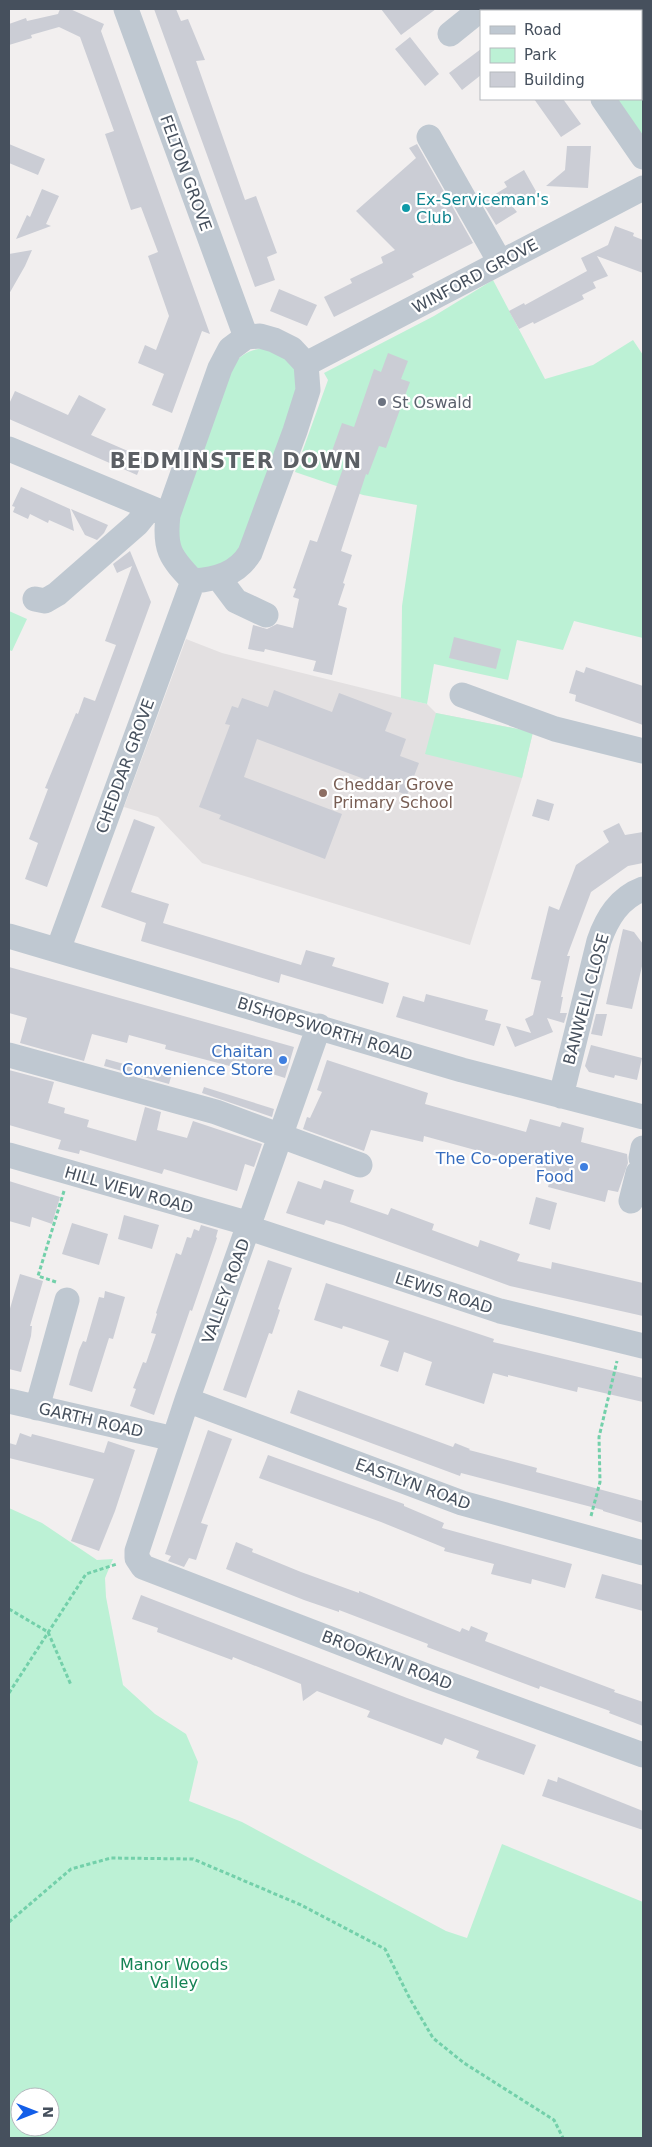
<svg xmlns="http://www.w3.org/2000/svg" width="652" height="2147" font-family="'DejaVu Sans',sans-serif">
<rect width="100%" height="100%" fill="#f2efef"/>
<path fill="#e3e0e1" d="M186,639L222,653L427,704L436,713L533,732L522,778L470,945L202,863L158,817L124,807Z"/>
<path fill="#bcf1d5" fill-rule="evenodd" d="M548,9H643V144L611,99H641V11H549Z
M493,280L545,379L593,365L633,340L643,355V638L574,621L563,650L517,640L508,680L434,664L427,704L401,698L402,606L417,505L363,495L295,472L328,380L324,373L434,316Z
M267,348L287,353L302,386L242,554L205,571L186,565L173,527L230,367C242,354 250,349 267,348Z
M9,611L27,619L12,651L9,650Z
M436,713L533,732L522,778L425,754Z
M9,1508L42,1523L97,1560L113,1559L105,1578L106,1597L123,1685L155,1714L186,1734L198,1762L189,1801L242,1822L446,1931L467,1938L502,1844L643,1902V2138H9ZM20,2097H50V2127H20Z"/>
<path fill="#cbcdd5" d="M60,9H70L104,24L101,31L210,334L202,331L172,413L152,405L164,374L138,363L145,345L156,350L169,316L148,256L158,252L141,207L131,210L105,134L114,131L80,37L59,27L31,35L32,38L9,45V24L26,18L27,21L58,14Z
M154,9H176L181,21L188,19L205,60L196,61L245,200L256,196L277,253L267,257L275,280L255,287Z
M381,9H436L401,35Z
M410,37L439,74L425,86L395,49Z
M481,49V75L462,90L449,73Z
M534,99H563L581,124L561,137Z
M9,144L45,159L38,175L9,163Z
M417,144L473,243L412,274L414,277L334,317L324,297L352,283L350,279L383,263L381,257L395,250L356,211L416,158L409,148Z
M567,146H591L588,188L546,186L565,170Z
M524,170L537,193L513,207L517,212L496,225L482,202L507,187L504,182Z
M42,189L59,196L46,224L51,226L16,239L27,215L30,217Z
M615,226L634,233L633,236L643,240V273L597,256L608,276L593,282L596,288L582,295L584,299L534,324L533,322L519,329L509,311L524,303L525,305L587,271L581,258L608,245Z
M32,250L25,266L9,294V254Z
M279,289L317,305L307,326L270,311Z
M388,353L408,361L401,379L410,382L386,448L379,446L368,475L366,474L341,551L352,555L343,583L345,584L338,605L347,608L332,675L313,671L316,661L265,649L264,652L248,649L253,625L267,629L277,624L293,628L299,599L293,597L296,589L293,588L310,540L317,542L347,457L332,451L342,423L354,427L374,369L381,372Z
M15,391L68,415L79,395L106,409L91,435L144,458L137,475L9,419V404Z
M21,487L70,509L74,531L49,520L48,523L30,514L28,519L13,512L15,507L12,506Z
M71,509L108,525L104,533L97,540L85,535Z
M130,551L151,602L47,887L25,879L38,843L29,839L48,789L45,788L76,713L78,714L84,697L95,701L116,645L105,641L132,566L117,573L113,564Z
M454,637L501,649L496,669L449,658Z
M586,667L643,686V725L575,701L576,695L569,693L576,670L584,673Z
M274,690L332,712L339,693L392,713L385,731L406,739L400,756L419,763L407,795L257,739L244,777L342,814L325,859L219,819L221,815L199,807L230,725L225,724L232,706L238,708L242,698L268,707Z
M537,799L554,804L549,821L532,816Z
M134,819L155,827L131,892L169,904L163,923L301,965L306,950L335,958L332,966L389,983L383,1004L281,974L279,983L141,941L146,923L101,907Z
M619,823L625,835L643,832V863L628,866L591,892L567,956H570L561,997H563L560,1013H567L564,1023L547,1018L553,1032L515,1047L506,1026L531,1033L525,1019L533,1015L541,981L531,979L549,906L559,910L576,865L609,842L603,831Z
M623,929L634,932L643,944V962L632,1009L606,1004Z
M9,967L294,1047L285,1078L257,1069L256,1073L165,1049L166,1045L129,1035L127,1043L92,1034L84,1061L20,1043L27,1018L9,1013Z
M426,994L488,1010L485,1020L501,1024L494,1046L396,1017L403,996L424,1002Z
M596,1014H607L602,1036L591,1034Z
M591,1045L642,1058L637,1080L615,1075L614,1078L589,1072L585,1066Z
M106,1059L171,1077L169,1084L104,1066Z
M327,1060L428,1093L425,1104L526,1132L530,1119L560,1127L562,1122L584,1128L581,1142L627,1154L628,1163L618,1192L608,1190L605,1202L548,1187L552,1172L537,1168L538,1163L509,1155L508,1159L424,1136L423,1142L371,1130L364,1151L303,1129L307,1117L310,1118L322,1092L317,1090Z
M9,1070L54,1082L48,1103L65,1108L64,1113L89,1120L87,1127L136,1141L145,1107L161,1112L157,1130L187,1138L193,1121L262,1144L254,1167L245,1164L237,1191L164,1169L162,1174L80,1150L79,1154L58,1149L61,1140L9,1125Z
M204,1087L274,1109L272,1117L202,1093Z
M324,1180L354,1190L350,1202L388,1215L391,1208L434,1224L432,1230L478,1247L480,1240L520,1254L517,1261L551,1269L552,1262L643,1283V1316L510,1286L343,1225L326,1220L324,1225L286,1213L298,1181L321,1189Z
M9,1181L60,1197L52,1224L32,1217L30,1227L9,1221Z
M536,1197L557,1203L550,1230L529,1224Z
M124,1215L159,1225L152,1249L118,1239Z
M72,1223L108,1234L99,1265L62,1254Z
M201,1225L218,1230L216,1237L217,1238L192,1311L190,1310L154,1415L130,1406L136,1389L133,1388L143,1362L146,1363L156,1334L151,1333L157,1314L156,1313L176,1253L181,1255L187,1237L191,1238L194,1229L199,1231Z
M268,1260L292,1268L278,1309L280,1310L272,1334L269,1333L246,1398L223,1390Z
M20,1274L43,1281L30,1326H32L31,1336L21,1372L9,1369V1312Z
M326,1283L494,1339L493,1342L643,1378V1402L578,1387L577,1392L508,1375V1377L493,1373L484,1404L425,1385L432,1362L404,1352L398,1372L380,1366L389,1341L350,1328L343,1326L342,1329L314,1320Z
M105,1291L125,1297L113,1339L109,1338L92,1392L69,1385L79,1350L83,1341L86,1342L99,1297L104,1298Z
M298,1390L453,1447L455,1443L470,1449L469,1450L537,1468L536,1472L643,1501V1523L603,1511V1510L461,1473L460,1476L290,1413Z
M208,1430L232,1439L201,1523L208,1525L196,1560L189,1558L184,1567L168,1561L171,1556L165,1554Z
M20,1433L31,1437L32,1434L104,1453L108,1441L135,1450L115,1511L99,1551L71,1541L94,1479L9,1458V1443L16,1445Z
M268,1455L404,1504V1506L444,1523L442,1528L572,1564L565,1588L532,1579L531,1584L491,1574L494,1564L444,1551L445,1548L381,1522L259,1478Z
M236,1542L253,1549L252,1552L301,1572L359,1593V1591L460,1632L462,1628L469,1631L471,1626L488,1633L485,1641L615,1690L614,1692L643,1702V1726L609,1713L610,1711L540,1686L539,1689L427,1647L428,1644L339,1610V1612L304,1600L226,1569Z
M602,1574L643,1585V1611L595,1598Z
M141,1595L407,1698L536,1745L524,1775L476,1758L479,1751L463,1745L445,1738L442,1745L367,1717L370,1711L317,1691L303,1701L301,1684L233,1657L232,1660L157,1632L158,1628L132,1619Z
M558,1777L643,1811V1830L542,1796L548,1779L557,1782Z"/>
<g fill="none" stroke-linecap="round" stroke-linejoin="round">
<path stroke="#73d0aa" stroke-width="3" stroke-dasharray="4 2.5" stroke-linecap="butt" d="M56,1282L38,1276L64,1191
M591,1516L600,1482L599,1437L617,1361
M9,1609L48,1632L71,1685
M9,1693L86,1574L117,1564
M9,1922L71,1869L111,1858L193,1859L301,1905L385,1949L410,1999L433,2038L464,2063L554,2120L563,2138"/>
<path stroke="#bfc8d1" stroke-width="25" d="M126,9L246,337
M540,9L541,11
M450,34L481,9
M603,99L643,157
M429,137L500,262
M306,364L643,188
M9,449L168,515
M218,577L236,601L266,615
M35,599L45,601L57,594L137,524L150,508
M462,695L555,729L643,751
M9,936L462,1070L643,1117
M58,950L193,581C170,557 164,549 168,515L220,368L230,349L246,337L260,336L274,340L292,349L306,364L308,390L295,431L250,553C237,574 217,579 193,581
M319,1026L187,1400L137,1551V1558L143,1567L429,1677L643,1755
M9,1055L216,1112L360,1165
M561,1096L599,941C607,918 619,898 643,889
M9,1155L250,1224
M641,1158L643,1148
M631,1201L638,1173
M249,1228L500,1311L643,1346
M187,1400L462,1503L643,1553
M9,1401L174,1439
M37,1408L67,1300"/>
</g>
<circle fill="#0f9aa8" stroke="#fff" stroke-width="2" cx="406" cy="208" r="5"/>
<circle fill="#6b7280" stroke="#fff" stroke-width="2" cx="382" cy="402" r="5"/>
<circle fill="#8d6e63" stroke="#fff" stroke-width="2" cx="323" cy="793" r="5"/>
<g fill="#3f7fe0" stroke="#fff" stroke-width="2">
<circle cx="283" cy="1060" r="5"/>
<circle cx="584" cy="1167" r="5"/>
</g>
<g text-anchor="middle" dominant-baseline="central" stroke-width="4.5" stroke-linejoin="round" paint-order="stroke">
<g font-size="16" fill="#46505d" stroke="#fff">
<text transform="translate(186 173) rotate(70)">FELTON GROVE</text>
<text transform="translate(475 276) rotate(-28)">WINFORD GROVE</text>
<text transform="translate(125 766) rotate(-70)">CHEDDAR GROVE</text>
<text transform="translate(586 999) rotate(-75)">BANWELL CLOSE</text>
<text transform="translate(325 1029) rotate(17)">BISHOPSWORTH ROAD</text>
<text transform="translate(129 1190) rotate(16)">HILL VIEW ROAD</text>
<text transform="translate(226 1291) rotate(-70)">VALLEY ROAD</text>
<text transform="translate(444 1293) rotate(18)">LEWIS ROAD</text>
<text transform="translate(91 1420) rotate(13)">GARTH ROAD</text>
<text transform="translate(413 1484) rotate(20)">EASTLYN ROAD</text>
<text transform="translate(387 1660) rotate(21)">BROOKLYN ROAD</text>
</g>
<g font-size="16" fill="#0d838f" stroke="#fff" text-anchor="start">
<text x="416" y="199">Ex-Serviceman's<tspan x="416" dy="18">Club</tspan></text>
</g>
<g font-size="16" fill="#5b616d" stroke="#fff" text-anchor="start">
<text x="392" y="402">St Oswald</text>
</g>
<g font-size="16" fill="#785e54" stroke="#fff" text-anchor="start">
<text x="333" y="784">Cheddar Grove<tspan x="333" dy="18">Primary School</tspan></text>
</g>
<g font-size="16" fill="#366cbe" stroke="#fff" text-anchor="end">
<text x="273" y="1051">Chaitan<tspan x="273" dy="18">Convenience Store</tspan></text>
<text x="574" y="1158">The Co-operative<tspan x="574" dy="18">Food</tspan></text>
</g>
<g font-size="16" fill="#148254" stroke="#fff">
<text x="174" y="1964">Manor Woods<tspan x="174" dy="18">Valley</tspan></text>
</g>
<g font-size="21" font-weight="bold" letter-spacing="1" fill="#5b5f64" stroke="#fff">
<text x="236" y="461">BEDMINSTER DOWN</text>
</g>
</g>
<rect width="652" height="2147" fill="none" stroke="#46505d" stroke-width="20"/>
<rect x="480" y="10" width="162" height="90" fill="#ffffff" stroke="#b5b9be"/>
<rect x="490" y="26" width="25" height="8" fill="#bfc8d1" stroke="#b5b9be"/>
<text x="524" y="35" font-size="15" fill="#46505d">Road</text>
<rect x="490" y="48" width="25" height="15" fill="#bcf1d5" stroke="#b5b9be"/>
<text x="524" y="60" font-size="15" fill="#46505d">Park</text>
<rect x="490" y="72" width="25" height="15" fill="#cbcdd5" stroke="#b5b9be"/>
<text x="524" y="85" font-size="15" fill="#46505d">Building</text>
<g transform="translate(35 2112) rotate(90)"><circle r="24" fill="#ffffff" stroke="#b5b9be"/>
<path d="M0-4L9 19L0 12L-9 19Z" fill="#135ee8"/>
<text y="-8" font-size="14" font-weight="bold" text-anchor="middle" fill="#46505d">N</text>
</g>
</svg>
